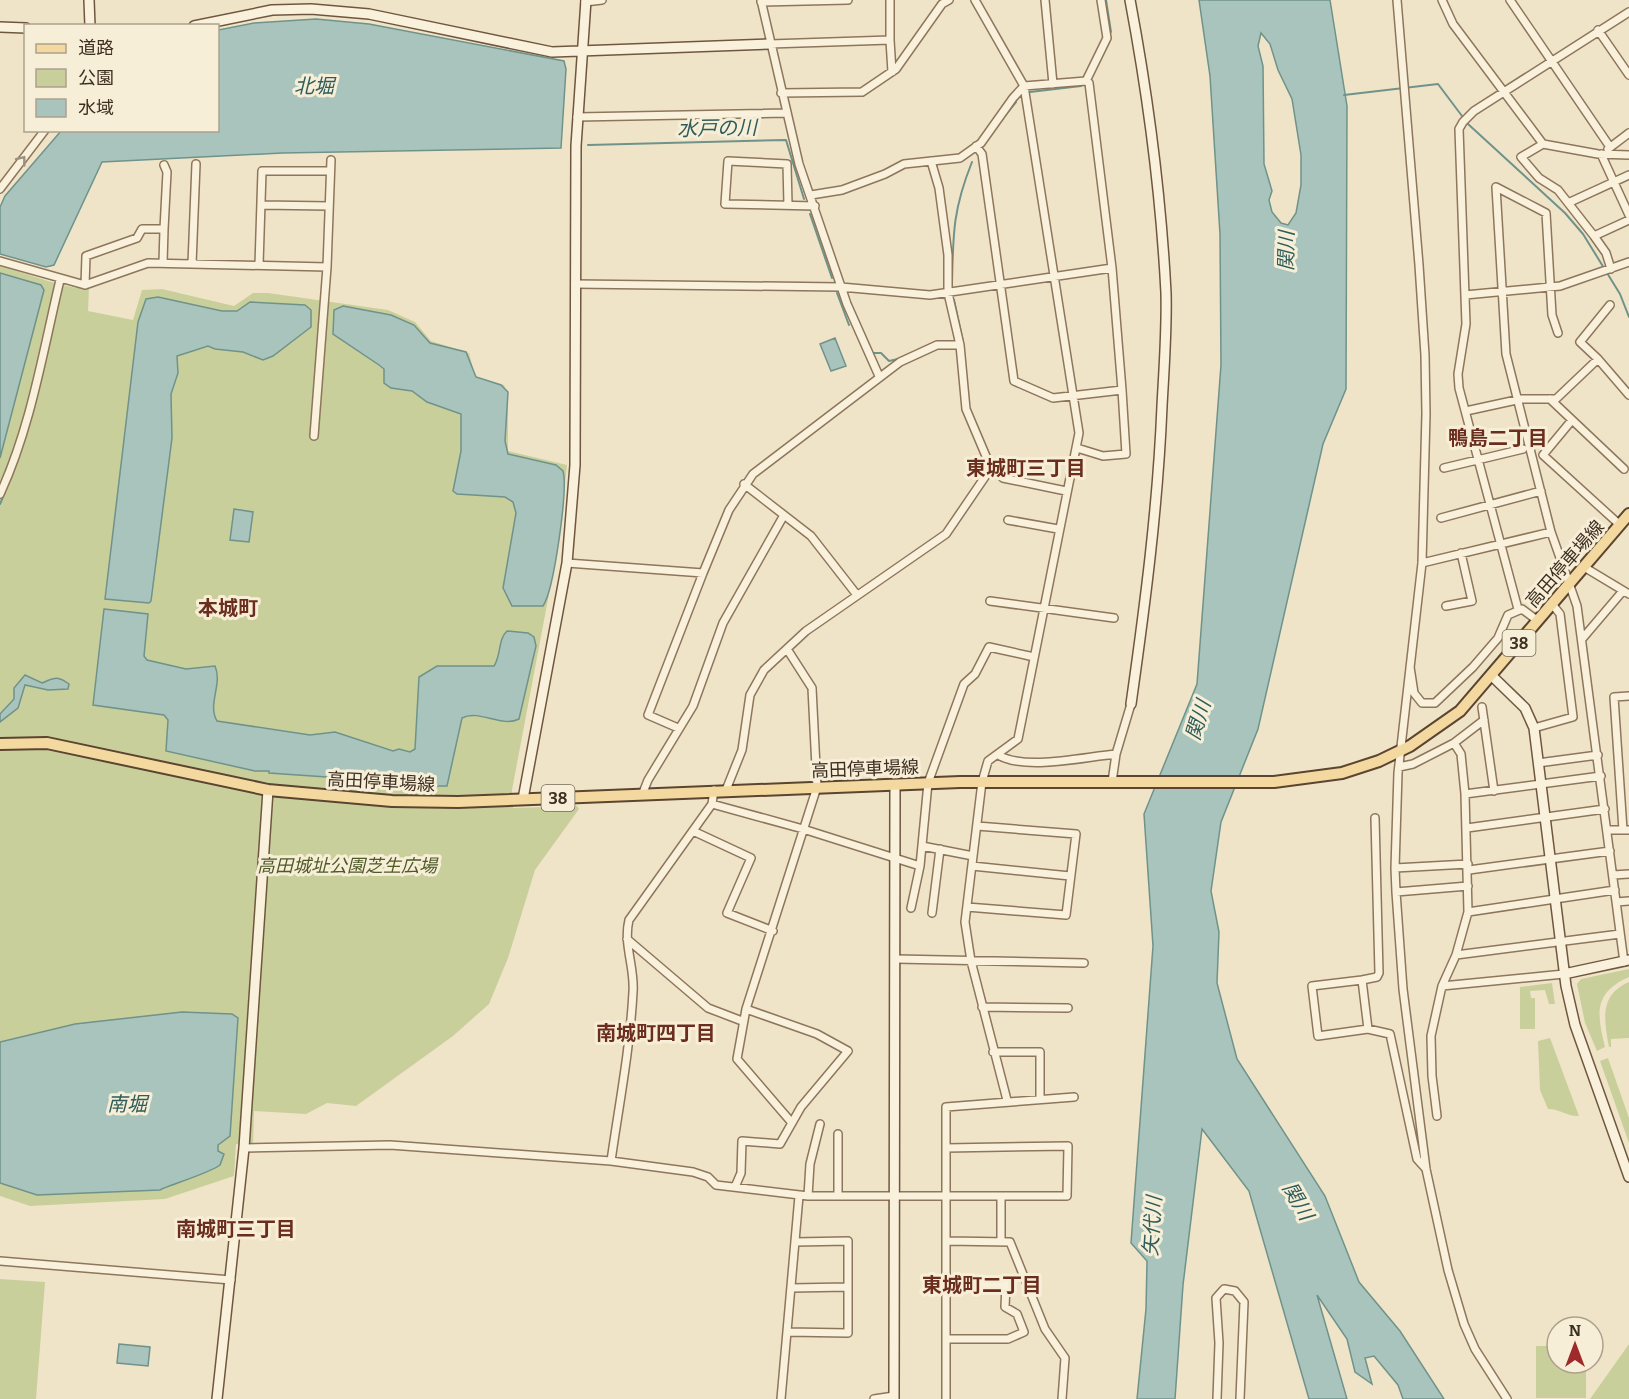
<svg xmlns="http://www.w3.org/2000/svg" width="1629" height="1399" font-family="Bitter,'Noto Sans JP',serif">
<rect width="100%" height="100%" fill="#f0e4c8"/>
<path fill="#c9cf9b" d="M0,265C19,271 73,292 89,288L88,311L133,320L142,290L162,289L234,306L253,293H268L388,310L415,322L431,341L469,353L475,376L504,385L508,398V451L567,465L559,541L512,790L513,808L577,806L579,809L535,870L508,958L489,1004L453,1036L356,1106L327,1103L306,1114L254,1111L253,1144H236L234,1176L165,1199L30,1206L0,1196Z
M1629,969V977C1593,993 1597,1014 1605,1047L1597,1051L1585,1023L1577,984L1581,979Z
M1629,982V1038L1611,1039V1047H1609C1604,1020 1599,995 1629,982Z
M1552,983L1555,1004H1549L1545,990L1530,991L1531,998H1535V1029H1520V987Z
M1550,1038L1579,1116C1568,1117 1560,1109 1548,1109L1540,1090L1538,1041Z
M1608,1058L1629,1118V1143L1600,1061Z
M0,1279L45,1282L36,1399H0Z
M1629,1344V1399H1590Z
M1536,1346H1557V1363H1586V1398H1536Z"/>
<path fill="#a9c4bc" stroke="#6f938a" stroke-width="1.5" fill-rule="evenodd" d="M1199,0H1330L1347,106L1346,389L1323,444L1258,729L1221,822L1211,891L1219,932L1217,983L1237,1059L1325,1196L1359,1282L1400,1331L1444,1399H1403L1398,1385L1374,1356L1365,1358L1372,1384L1355,1372L1347,1339L1317,1295L1347,1399H1309L1249,1191L1202,1129L1183,1285L1175,1399H1137L1146,1309L1147,1261L1131,1243L1153,946L1144,814L1197,684L1221,365L1220,234L1210,76ZM1261,33L1270,44L1278,70L1292,99L1301,155V185L1296,213L1288,225L1281,223L1272,212L1269,200L1272,191L1264,164L1263,66L1258,46Z
M316,19L369,24L564,61L566,69L561,148L282,153L102,162L54,265L46,267L0,254V207L5,196L61,131L218,130V30L254,23Z
M0,273L41,285L44,290L0,458Z
M158,297L222,311H237L250,302L305,305L311,310V327L273,356L263,360L243,352L215,349L208,346L177,356L178,373L171,394L172,438L151,601L149,603L105,599L138,322L146,299Z
M343,306L391,315L414,325L430,343L466,352L476,377L501,385L508,392L505,441L508,454L556,465L563,471C568,490 554,590 543,606H512L503,588L516,513L513,502L505,497L457,494L453,491L461,451V414L427,402L412,391L391,388L384,383V369L379,365L333,334L334,310Z
M835,338L846,366L831,371L820,344Z
M234,509L253,512L249,542L230,540Z
M104,609L148,614L144,656L147,660L186,669L215,666C223,684 207,704 217,721L310,735L335,732L393,751L399,749L410,752L415,749L419,677L437,666H494C501,656 498,639 507,631L528,633L534,637L536,646L519,719C502,728 479,709 462,718L447,786H375L370,780L269,773V771H255L166,751L168,720L164,715L93,705Z
M25,675L42,683C54,678 57,675 69,684L68,689L48,690L25,685L18,708L0,722V714L14,699V688Z
M182,1012L232,1014L238,1018L230,1136L218,1145V1151L224,1154L220,1165C208,1174 163,1187 160,1190L37,1195L0,1183V1042L75,1024Z
M119,1344L150,1347L148,1366L117,1363Z"/>
<g fill="none" stroke-linecap="round" stroke-linejoin="round">
<path stroke="#6f938a" stroke-width="2" d="M1106,0L1111,32
M1030,92L1081,86
M1344,95L1438,84L1468,124L1565,213L1583,234L1620,294L1629,317
M998,124L1016,102
M588,145L786,140L804,199
M810,214L832,278
M952,284C953,234 953,209 972,162
M837,293L849,325
M954,300L963,342
M872,353H881L889,361L898,359
M0,504L5,492"/>
<defs>
<path id="street" d="M761,0L799,164L847,304L879,376
M975,0L1024,86L1079,433L1018,739L988,761L982,782L965,922L971,961L1007,1100
M1045,0L1053,84
M1397,0L1419,265L1425,355L1426,414L1422,563L1398,773L1395,868L1468,864
M1442,0L1453,24L1543,144L1598,154L1629,155
M1510,0L1610,147
M585,2L602,0
M761,2L848,0
M1598,30L1629,75
M890,40L892,72
M770,44L890,40V0
M1086,81L1107,38L1101,0
M781,93L862,92L896,69L942,4L949,0
M577,117L786,113
M1543,144L1521,157L1539,178L1558,190L1594,236
M976,146L982,154L1014,381L1053,398L1122,390L1112,268L1089,83L1086,81
M1608,149L1629,133
M1601,154L1629,215
M931,161L939,188L948,255V293L960,345L966,409L991,468L1003,478L1066,491
M0,189L45,130
M811,195L842,190L885,174L904,164L960,158L981,143L1013,98L1024,86L1086,81
M1568,203L1629,175
M261,205L329,206
M788,205L787,164L728,161L725,204L815,206
M164,229L167,172L164,165
M0,261L85,285L148,263L327,267
M192,264L196,164
M259,265L262,171H330
M1611,269L1606,253L1594,236L1629,220
M575,284L841,287L930,295L1112,268
M85,285L86,256L137,238L142,229H164L163,263
M1465,295L1560,286L1629,262
M1598,359L1580,342L1610,305
M1550,399L1624,469
M1466,411L1521,399H1556L1598,359L1629,395
M1572,420L1543,455L1620,525
M314,436L327,267L331,160
M1077,448L1103,456L1126,454L1122,390
M1444,468L1523,449
M744,484L811,536L857,595
M0,494C31,427 43,351 60,280
M1441,518L1541,491
M1008,520L1058,529
M1551,532L1506,354L1496,187L1546,213L1552,315L1558,333
M567,563L703,573L729,510L753,474L900,362L937,345H960
M1422,563L1551,532L1577,606L1624,962
M1584,567L1629,594
M990,601L1114,618
M1446,606L1472,601L1461,553
M1518,609L1459,388L1458,374L1466,324L1459,129L1463,122L1474,111L1629,12
M1582,639L1622,592
M787,649L812,688L817,787L746,1009L737,1059L792,1123
M1410,667L1414,693L1422,703H1435L1473,667L1498,638L1508,615L1522,609L1538,621
M1482,707L1494,791
M678,728L648,715L703,573
M1534,728L1573,717L1560,614L1552,604
M1454,743L1484,720
M998,755C1026,771 1083,757 1116,754
M1538,763L1598,755
M1399,767L1413,764L1454,743L1461,754L1465,794L1468,912L1456,955L1442,986L1431,1036L1432,1076L1437,1116
M1112,782L1116,754L1131,704
M726,790L742,750L750,695L764,670L806,631L946,534L991,468
M1465,794L1601,776
M642,795L648,780L693,706L723,623L784,515
M712,804L803,829L920,866
M1467,828L1605,809
M1608,830H1629
M1623,830L1614,697L1629,696
M693,831L751,858L727,913L773,931
M922,846L973,856
M972,866L1070,876
M1395,868L1396,892L1468,886
M1469,870L1610,851
M1613,875L1629,874
M1396,892L1403,989L1426,1169L1448,1270L1464,1324L1475,1349L1507,1399
M1616,902L1629,901
M967,907L1066,915L1076,834L977,826
M911,908L920,866L928,783L964,684L975,674L989,647L1034,657
M1468,912L1615,890
M932,913L940,849
M627,939L708,1008L742,1021
M1456,955L1620,934
M896,959L1084,963
M1362,980L1377,977L1379,973L1375,818
M1442,986L1564,974
M982,1007L1068,1008
M1368,1029L1362,980L1312,986L1318,1036L1368,1029L1390,1034L1417,1159L1426,1169
M993,1052H1040V1099
M838,1134V1196
M244,1148L390,1145L611,1161L693,1172L708,1177L716,1185L808,1196H1067L1068,1146L946,1148
M611,1161C619,1105 630,1049 633,992C635,968 623,944 629,920L712,804L714,790
M735,1187L741,1173L742,1141L780,1144L801,1107L848,1051L817,1034L746,1009
M808,1196L810,1164L820,1124
M947,1241L1010,1242L1045,1329L1065,1358L1062,1399
M1001,1241V1196
M0,1261L231,1280
M947,1285H1006L1005,1307L1017,1314L1024,1332L1008,1339H947
M791,1288L848,1287
M788,1332L848,1333V1241L795,1242
M781,1399L799,1196
M874,1399L894,1396
M946,1399V1107L1074,1097
M1217,1399L1219,1343L1216,1298L1224,1289L1235,1291L1244,1302L1240,1399"/>
<path id="secondary" d="M89,0L90,26
M1130,0C1148,96 1161,195 1166,293C1167,330 1164,368 1162,406C1158,506 1145,605 1131,704
M194,26L272,10L311,9L369,14L552,52L770,44
M0,27L26,28
M1491,675L1525,708L1534,728L1566,986L1575,1025L1629,1177
M523,799L567,563L575,465L576,146L586,0
M1564,974L1629,960
M217,1399L244,1148L268,790
M894,1399L895,785"/>
<path id="primary" d="M0,744L47,743L268,790L392,801L458,802L960,782H1274L1342,773L1379,761L1410,746L1460,711L1629,514"/>
</defs>
<use href="#street" stroke="#8d765c" stroke-width="10"/>
<use href="#secondary" stroke="#6f573f" stroke-width="12"/>
<use href="#primary" stroke="#5b4430" stroke-width="14"/>
<use href="#street" stroke="#faf1dc" stroke-width="7"/>
<use href="#secondary" stroke="#faf1dc" stroke-width="9"/>
<use href="#primary" stroke="#f3d9a0" stroke-width="10"/>
</g>
<defs><path id="oneway-chevron" d="M-2-3.5L2.5 0L-2 3.5" fill="none" stroke-width="1.6" stroke-linecap="round" stroke-linejoin="round" transform="scale(1.5)"/></defs>
<use stroke="#9c907e" href="#oneway-chevron" transform="translate(22 160) rotate(-52)"/>
<g text-anchor="middle" dominant-baseline="central" stroke-width="6" stroke-linejoin="round" paint-order="stroke">
<g fill="#f7eed8" stroke="#756857" stroke-width="1.5">
<rect x="1502.5" y="630" width="33" height="26" rx="4.5"/>
<rect x="541.5" y="785" width="33" height="26" rx="4.5"/>
</g>
<g font-size="16" font-weight="bold" fill="#3d2e20">
<text x="1519" y="643">38</text>
<text x="558" y="798">38</text>
</g>
<g font-size="18" fill="#3d2e20" stroke="#f7eed8">
<text transform="translate(1565 564) rotate(-49)">高田停車場線</text>
<text transform="translate(865 769) rotate(-2)">高田停車場線</text>
<text transform="translate(381 782) rotate(3)">高田停車場線</text>
</g>
<g font-size="18" font-style="italic" fill="#4d5a26" stroke="#f7eed8">
<text x="347" y="866">高田城址公園芝生広場</text>
</g>
<g font-size="20" font-style="italic" fill="#2f5d5a" stroke="#f7eed8">
<text x="314" y="86">北堀</text>
<text transform="translate(717 128) rotate(-1)">水戸の川</text>
<text transform="translate(1286 251) rotate(-89)">関川</text>
<text transform="translate(1198 720) rotate(-73)">関川</text>
<text x="127" y="1104">南堀</text>
<text transform="translate(1298 1201) rotate(60)">関川</text>
<text transform="translate(1152 1226) rotate(-86)">矢代川</text>
</g>
<g font-size="20" font-weight="bold" fill="#6b2e1e" stroke="#f7eed8">
<text x="1498" y="438">鴨島二丁目</text>
<text x="1026" y="468">東城町三丁目</text>
<text x="228" y="608">本城町</text>
<text x="656" y="1033">南城町四丁目</text>
<text x="236" y="1229">南城町三丁目</text>
<text x="982" y="1285">東城町二丁目</text>
</g>
</g>
<rect x="24" y="24" width="195" height="108" fill="#f7eed8" stroke="#ada18e" stroke-width="1.5"/>
<rect x="36" y="44" width="30" height="9" fill="#f3d9a0" stroke="#ada18e" stroke-width="1.5"/>
<text x="78" y="54" font-size="18" fill="#3d2e20">道路</text>
<rect x="36" y="69" width="30" height="18" fill="#c9cf9b" stroke="#ada18e" stroke-width="1.5"/>
<text x="78" y="84" font-size="18" fill="#3d2e20">公園</text>
<rect x="36" y="99" width="30" height="18" fill="#a9c4bc" stroke="#ada18e" stroke-width="1.5"/>
<text x="78" y="114" font-size="18" fill="#3d2e20">水域</text>
<g transform="translate(1575 1345)"><circle r="28" fill="#f7eed8" stroke="#ada18e" stroke-width="1.5"/>
<path d="M0-4.5L10 22L0 15L-10 22Z" fill="#9e2a2b"/>
<text y="-9" font-size="16" font-weight="bold" text-anchor="middle" fill="#3d2e20">N</text>
</g>
</svg>
